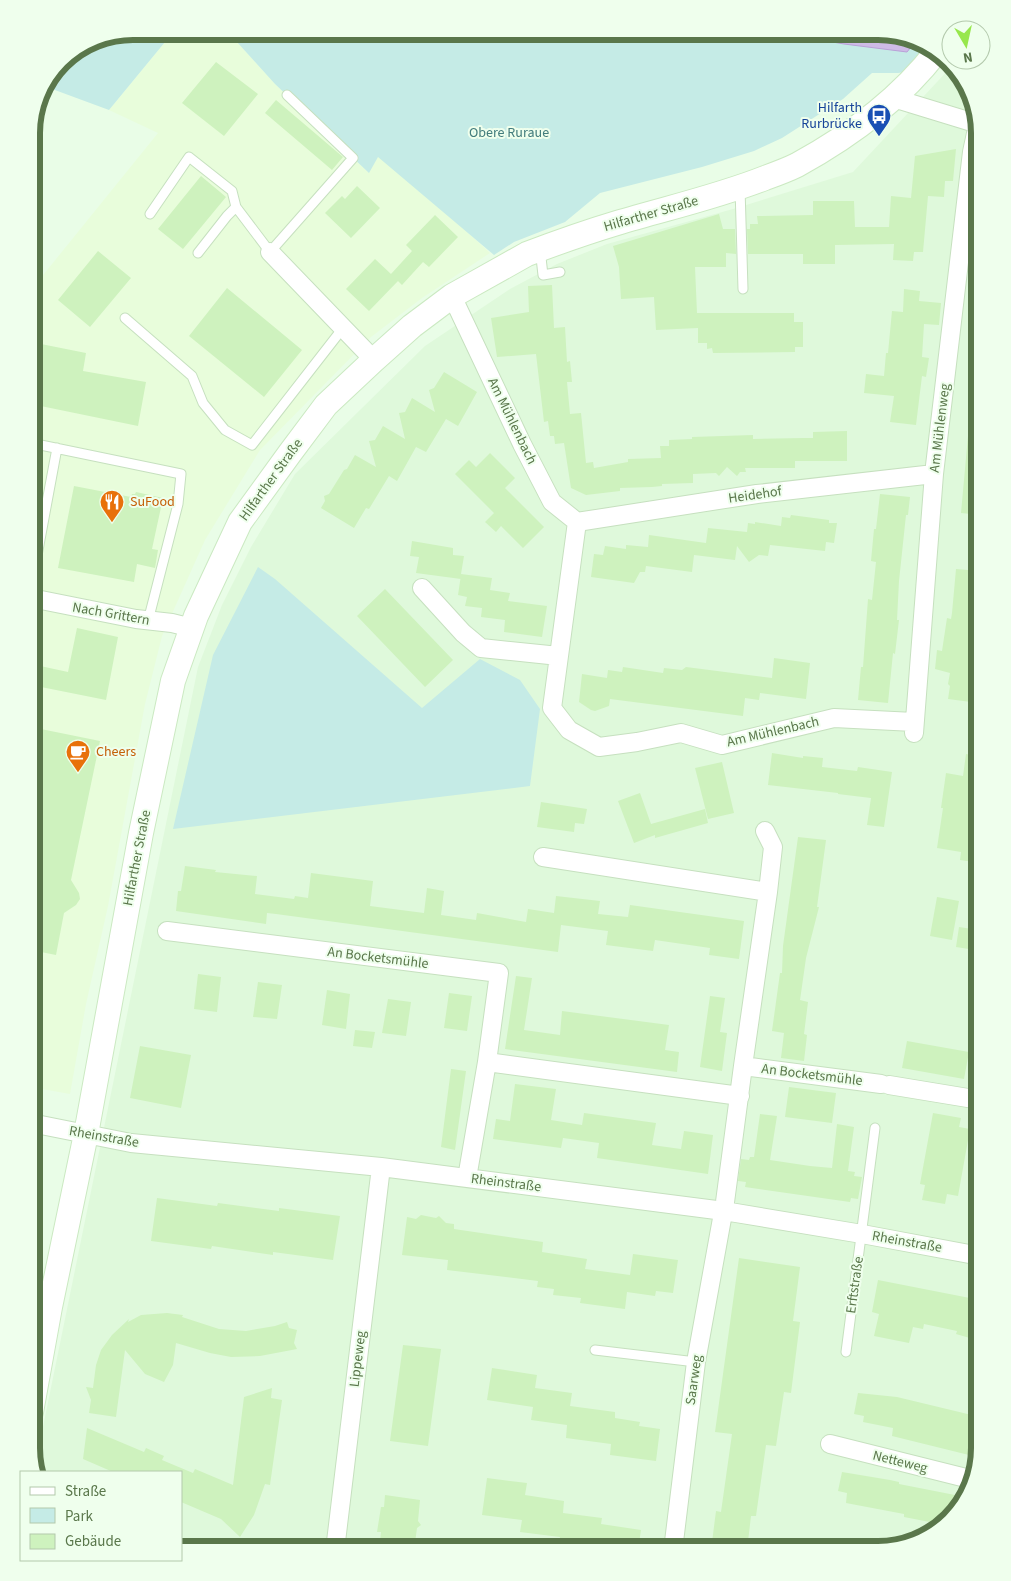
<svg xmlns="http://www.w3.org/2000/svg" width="1011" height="1581" font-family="'Source Sans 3',sans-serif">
<rect width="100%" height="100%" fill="#e9fde7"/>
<path fill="#dff9db" d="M951,67L969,88L980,133V1448L963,1504L923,1539L878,1550H181V1472H37L35,1466L198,667L222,605L251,547L295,474L425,346L510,289L557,264L607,244L733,209L853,172Z"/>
<path fill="#e8fddb" d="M178,31H227L275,84L368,172L381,152L490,253L422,298L371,337L260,450L205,540L162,636L145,704L108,906L86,1004L70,1094L31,1087V290L158,133L109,110L165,42Z"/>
<path fill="#c5ebe6" d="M133,31H178L165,42L109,110L44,86L61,61L94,39Z
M227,31H885L935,49L950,66L898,73H872L843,99L782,138L754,151L702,167L600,193L565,222L514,242L494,255L378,157L369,173L275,84Z
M258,567L275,579L422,708L480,659L520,680L540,709L530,786L173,829L213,655Z"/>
<path fill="#cebbe7" stroke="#baa1d8" d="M770,31H885L915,42L907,52L844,44Z"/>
<path fill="#cef2be" d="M216,62L258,94L224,136L182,103Z
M276,100L343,157L332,170L265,113Z
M956,149L953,181H945L944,197L928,196L923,252H914L913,261L893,260L894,244L835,245V264H803V254H748L747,229H750V224H758L757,216L813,215V201H854L855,227H889L891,196L911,198L915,156Z
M201,176L226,197L183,249L158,229Z
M357,186L380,208L351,238L325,213L342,196L345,199Z
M719,214L723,229H735L736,254L726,253V267H695L697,313H794V322H803V347H795V352L713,353L712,348L707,349V343H698V328L656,330L654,297L621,299L619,267L613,246Z
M435,215L458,237L429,267L423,262L402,285L397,280L398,281L369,311L346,289L375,259L391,274L412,251L406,245Z
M98,251L131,278L90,327L58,300Z
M552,285L554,328L565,327L567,362L570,361L572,382H567L570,414L581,413L586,463L593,462L594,468L628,462V459L661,458L660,446H669V440L692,439V437L753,435V439L804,438H813V432L847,431V461H795V468H745L746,472H740L737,476L727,467L719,476L716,473L693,474V483L662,484V486L652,487L620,488V491L586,495L571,488L564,443L555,444L554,436H550L548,421L544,422L536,354L497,357L491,318L529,312L528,286Z
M227,288L302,350L264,397L189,336Z
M904,289L920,291L919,301L941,303L939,325L924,324L922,357L929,358L926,377L922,376L916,425L890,422L894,396L864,393L866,374L884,376L886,353H888L892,311L903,312Z
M31,342L86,353L83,371L146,382L138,426L31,404Z
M444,372L477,392L458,426L446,419L426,452L416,447L397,481L389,476L369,509L366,508L354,528L321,508L325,501L324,496L329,494L344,470L347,469L355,455L376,467L369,441L375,440L383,426L405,439L399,413L405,412L412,398L435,412L429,390L434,388Z
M969,425L980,426V515L961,513Z
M490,453L515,478L505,488L544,527L523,548L501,526L496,532L485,522L494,513L455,474L469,460L476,467Z
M74,486L131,497L132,494H135L136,492L163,498L152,549L158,550L155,568L137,564L134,582L58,568Z
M880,494L910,497L908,515H906L899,581L897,620H899L895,654L893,653L888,703L858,700L861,667H863L868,599L872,600L876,562L871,561L874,529H876Z
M791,515L829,520V523H837L834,543L826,542L825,551L770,545L768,556L759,555L749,562L737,546L735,560L694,555L692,572L646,566L645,572H640L634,583L591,577L594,554L603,555L605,546L626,549V545L648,547L649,535L706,543L708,528L747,532L748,523L755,524V522L781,526L782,517L790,518Z
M412,541L453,548V555L464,556L461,574L492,578L490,590L510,593L508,601L547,606L542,637L504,632L505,620L481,617L482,608L465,606L467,597L458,595L461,575V579L416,573L419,557L410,556Z
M956,569L980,571V629L973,671H975L974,676L980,677V699L971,698V702L948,699L950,686L948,684L950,673L935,669L937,650L942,651L947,618L951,619L952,613Z
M385,589L453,660L425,687L357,616Z
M77,628L118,637L106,700L31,685V664L68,672Z
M774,658L810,663L806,699L760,693L759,700L745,698L743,716L610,699L609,706L595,711L591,710L579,702L582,674L607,678L608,670L622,672L623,667L663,673L664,668L682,670L686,667L772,678Z
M31,727L100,741L71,880L79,893L80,899L76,905L64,913L56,955L31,950Z
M772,753L803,758V756L823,758L822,767L857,771L858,767L892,772L884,827L867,825L871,798L838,794V793L768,785Z
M966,754L980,757V830L974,862L960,860L961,852L937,848L943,808H941L946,773L963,776Z
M722,762L734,813L708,819L695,768Z
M640,793L651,824L705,809L708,823L655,838V835L634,843L618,801Z
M541,802L587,809L584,824L575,823L574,832L537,827Z
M798,837L826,840L817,907H819L806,958L800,1000L808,1002L804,1034L807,1035L804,1061L781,1058L784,1033L772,1031L780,973H782L783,946Z
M185,866L216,870L215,872L257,876L255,894L294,899L295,896L308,898L311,873L373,881L370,906L424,913L427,888L444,891L441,915L476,920L477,913L526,922L528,909L554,913L556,896L600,901L598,914L628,917L630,905L744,921L739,959L709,955L710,948L655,940L653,951L606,945L608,931L561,925L558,952L276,914L267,913L266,924L176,911L178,891H181Z
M937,897L959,901L952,940L930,936Z
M959,927L979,930L975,950L956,947Z
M198,974L221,977L217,1012L194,1009Z
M516,976L532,978L524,1030L560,1035L562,1011L669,1025L665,1050L679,1052L677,1072L505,1049Z
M258,982L282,985L277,1019L253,1017Z
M327,990L350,994L346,1029L322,1025Z
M449,993L472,996L467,1031L444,1028Z
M710,996L725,998L720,1032L727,1033L722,1071L700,1067Z
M388,999L411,1002L406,1036L382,1033Z
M355,1030L375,1032L372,1048L353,1046Z
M907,1041L969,1052L964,1079L902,1068Z
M140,1046L191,1055L181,1108L130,1098Z
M451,1069L466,1071L455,1150L441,1147Z
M515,1084L556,1089L551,1120L582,1125L584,1113L656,1123L652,1145L681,1149L684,1131L713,1135L708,1174L597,1158L599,1143L563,1138L561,1148L493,1139L496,1119L510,1121Z
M789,1087L836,1093L832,1123L785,1117Z
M933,1113L961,1118L959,1127L970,1129L958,1196L947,1194L945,1204L922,1200L925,1185L920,1184Z
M760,1114L777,1116L770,1160L810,1166L832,1168L837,1124L854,1127L848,1171L855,1172L854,1176L862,1177L858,1199L851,1198L850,1202L745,1187L746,1182L738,1181L741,1159L749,1160L750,1157H754Z
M157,1198L217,1206L218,1203L279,1211V1208L340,1216L333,1260L273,1252V1255L212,1246L211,1249L151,1241Z
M421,1215L436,1218L439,1216L446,1223L454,1224V1229L543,1242L542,1252L587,1259L585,1269L630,1275L633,1254L678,1260L673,1293L656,1291L655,1296L627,1292L625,1309L580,1303L581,1298L553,1295L554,1289L537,1287L538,1281L447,1270L448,1260L402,1255L407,1217L416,1219Z
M739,1258L800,1267L793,1321L800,1322L791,1393L784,1392L776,1446L766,1445L756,1516H751L747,1550H711L716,1511L721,1512L732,1434L715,1432Z
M878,1280L980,1300V1341L956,1334L957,1331L924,1324L923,1329L913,1327L909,1343L874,1336L879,1314L872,1312Z
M167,1313L183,1315L182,1317L219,1329L246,1331L275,1326L287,1322L289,1328L297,1330L294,1343L297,1349L260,1356L231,1357L210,1353L176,1343L173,1365L164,1382L145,1374L125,1350L116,1417L89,1413L91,1400L86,1387L93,1388L96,1365L101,1350L112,1335L129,1319L128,1322L141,1315Z
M403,1345L441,1349L428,1446L390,1441Z
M492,1368L537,1375L535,1388L572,1393L570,1406L615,1412V1418L640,1422L639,1426L660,1429L656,1461L610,1455L611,1444L566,1438L567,1425L531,1420L533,1407L487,1400Z
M272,1388L271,1398L282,1400L270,1485L265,1484L254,1515L240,1537L221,1519L181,1502V1472H113L83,1459L87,1428L144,1452L146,1448L164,1456L162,1460L193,1473L195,1469L233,1485L244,1397Z
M858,1393L897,1397L980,1417V1432L973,1456L892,1436L893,1428L863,1422L864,1416L854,1414Z
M842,1472L890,1480L899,1482V1484L960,1496L957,1509L940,1524L904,1517V1514L846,1503L847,1493L838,1491Z
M487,1478L527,1483L525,1495L564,1501L563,1513L602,1518L601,1524L641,1530L638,1550H558L560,1537L520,1532L522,1520L482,1515Z
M385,1495L420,1500L418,1521L421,1525L417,1528L414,1550H379L381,1532H377L381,1507H384Z"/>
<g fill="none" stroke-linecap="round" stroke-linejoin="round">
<defs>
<path id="service" d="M740,188L743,289
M150,214L189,157L232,191L236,207L270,252L353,158L287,95
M540,249L543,275L560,272
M198,253L227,216L236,207
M125,318L192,376L203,403L225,430L252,445L343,328
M31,443L181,474L178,504L148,621
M31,588L57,448
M595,1350L696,1362
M846,1352L875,1128"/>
<path id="minor" d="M893,98L978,124
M270,252L374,360
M452,296L522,444L552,502L577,522L552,708L569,730L599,747L637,742L681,733L722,745L834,718L914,722
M577,522L757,494L934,474
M422,588L463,633L481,648L559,656
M31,598L136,619L172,623L192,628
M914,733L934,474L972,152L978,124
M543,857L768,892
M167,931L499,973L487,1062L467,1178
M487,1062L740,1096
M743,1066L881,1084
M889,1085L980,1100
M31,1123L131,1143L381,1167L724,1211L862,1234L980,1256
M830,1444L970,1479
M335,1550L381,1167
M673,1550L696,1362L725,1202L743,1066L768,892L773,847L765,831"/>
<path id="secondary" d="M31,1412L50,1307L86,1134L141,833L173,681L196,616L240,522L290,453L326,405L374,360L412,326L452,296L527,254C556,243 587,232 617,223C667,208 717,197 765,178C776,174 787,170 797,165C850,136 900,99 937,51"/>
</defs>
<use href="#service" stroke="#c6e0bf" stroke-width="11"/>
<use href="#minor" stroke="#c6e0bf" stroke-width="20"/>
<use href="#secondary" stroke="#cbe9c2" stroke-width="26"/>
<use href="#service" stroke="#fff" stroke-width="9"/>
<use href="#minor" stroke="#fff" stroke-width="18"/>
<use href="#secondary" stroke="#fff" stroke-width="24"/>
</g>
<defs>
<symbol id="bus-pin" viewBox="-11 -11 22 30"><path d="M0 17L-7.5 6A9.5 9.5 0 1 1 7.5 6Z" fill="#1a4fb4" stroke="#efffed"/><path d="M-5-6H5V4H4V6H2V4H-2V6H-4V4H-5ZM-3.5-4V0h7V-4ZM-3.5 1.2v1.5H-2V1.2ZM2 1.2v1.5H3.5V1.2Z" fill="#fff"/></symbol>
<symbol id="restaurant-pin" viewBox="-11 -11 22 30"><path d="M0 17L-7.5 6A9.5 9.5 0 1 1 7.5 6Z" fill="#e8710a" stroke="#efffed"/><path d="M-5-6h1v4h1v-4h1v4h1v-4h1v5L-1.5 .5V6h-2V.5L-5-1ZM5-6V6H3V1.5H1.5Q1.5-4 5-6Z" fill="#fff"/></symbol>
<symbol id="cafe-pin" viewBox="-11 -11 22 30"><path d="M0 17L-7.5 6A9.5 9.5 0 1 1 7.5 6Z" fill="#e8710a" stroke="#efffed"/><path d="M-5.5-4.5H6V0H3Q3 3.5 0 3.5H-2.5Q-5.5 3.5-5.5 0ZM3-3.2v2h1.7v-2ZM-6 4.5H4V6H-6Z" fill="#fff"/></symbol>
</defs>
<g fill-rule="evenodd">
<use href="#bus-pin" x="865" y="102" width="28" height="38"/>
<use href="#restaurant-pin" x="98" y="488" width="28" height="38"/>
<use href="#cafe-pin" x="64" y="738" width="28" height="38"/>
</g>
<g text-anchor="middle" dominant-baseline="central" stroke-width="4" stroke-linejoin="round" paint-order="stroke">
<g font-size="14" fill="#164399" stroke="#efffed" text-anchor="end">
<text x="862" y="108">Hilfarth<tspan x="862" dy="16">Rurbrücke</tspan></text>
</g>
<g font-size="14" fill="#427c7c" stroke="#efffed">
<text x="509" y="133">Obere Ruraue</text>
</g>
<g font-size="14" fill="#5a774b" stroke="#efffed">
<text transform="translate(651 214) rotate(-16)">Hilfarther Straße</text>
<text transform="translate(512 421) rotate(64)">Am Mühlenbach</text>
<text transform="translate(940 428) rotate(-83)">Am Mühlenweg</text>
<text transform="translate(271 480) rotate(-54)">Hilfarther Straße</text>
<text transform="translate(755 495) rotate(-8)">Heidehof</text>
<text transform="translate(111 614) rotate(10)">Nach Grittern</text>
<text transform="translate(773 732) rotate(-13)">Am Mühlenbach</text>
<text transform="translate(137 858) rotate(-79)">Hilfarther Straße</text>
<text transform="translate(378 958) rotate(7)">An Bocketsmühle</text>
<text transform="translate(812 1075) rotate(7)">An Bocketsmühle</text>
<text transform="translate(104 1137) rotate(10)">Rheinstraße</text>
<text transform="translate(506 1183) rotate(7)">Rheinstraße</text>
<text transform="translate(907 1242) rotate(10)">Rheinstraße</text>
<text transform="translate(855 1285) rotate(-82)">Erftstraße</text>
<text transform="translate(358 1359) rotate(-83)">Lippeweg</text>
<text transform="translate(694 1380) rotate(-82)">Saarweg</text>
<text transform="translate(900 1462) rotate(14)">Netteweg</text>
</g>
<g font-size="14" fill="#c56008" stroke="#efffed" text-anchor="start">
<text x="130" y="502">SuFood</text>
<text x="96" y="752">Cheers</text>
</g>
</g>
<path d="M0 0H1011V1581H0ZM133 40H878A93 93 0 0 1 971 133V1448A93 93 0 0 1 878 1541H133A93 93 0 0 1 40 1448V133A93 93 0 0 1 133 40Z" fill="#efffed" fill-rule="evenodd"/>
<path fill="none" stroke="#5a774b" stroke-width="6" d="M133 40H878A93 93 0 0 1 971 133V1448A93 93 0 0 1 878 1541H133A93 93 0 0 1 40 1448V133A93 93 0 0 1 133 40Z"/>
<rect x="20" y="1471" width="162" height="90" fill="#efffed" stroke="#b3c9ac"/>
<rect x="30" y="1487" width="25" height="8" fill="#ffffff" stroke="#b3c9ac"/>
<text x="65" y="1496" font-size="15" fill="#5a774b">Straße</text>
<rect x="30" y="1508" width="25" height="15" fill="#c5ebe6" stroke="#b3c9ac"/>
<text x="65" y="1521" font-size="15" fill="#5a774b">Park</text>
<rect x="30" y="1534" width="25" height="15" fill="#cef2be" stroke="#b3c9ac"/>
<text x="65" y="1546" font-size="15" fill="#5a774b">Gebäude</text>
<g transform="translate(966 45) rotate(171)"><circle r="24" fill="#efffed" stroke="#b3c9ac"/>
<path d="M0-4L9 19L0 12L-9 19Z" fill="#97e74c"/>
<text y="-8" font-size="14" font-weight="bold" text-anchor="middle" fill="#5a774b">N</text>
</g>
</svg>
